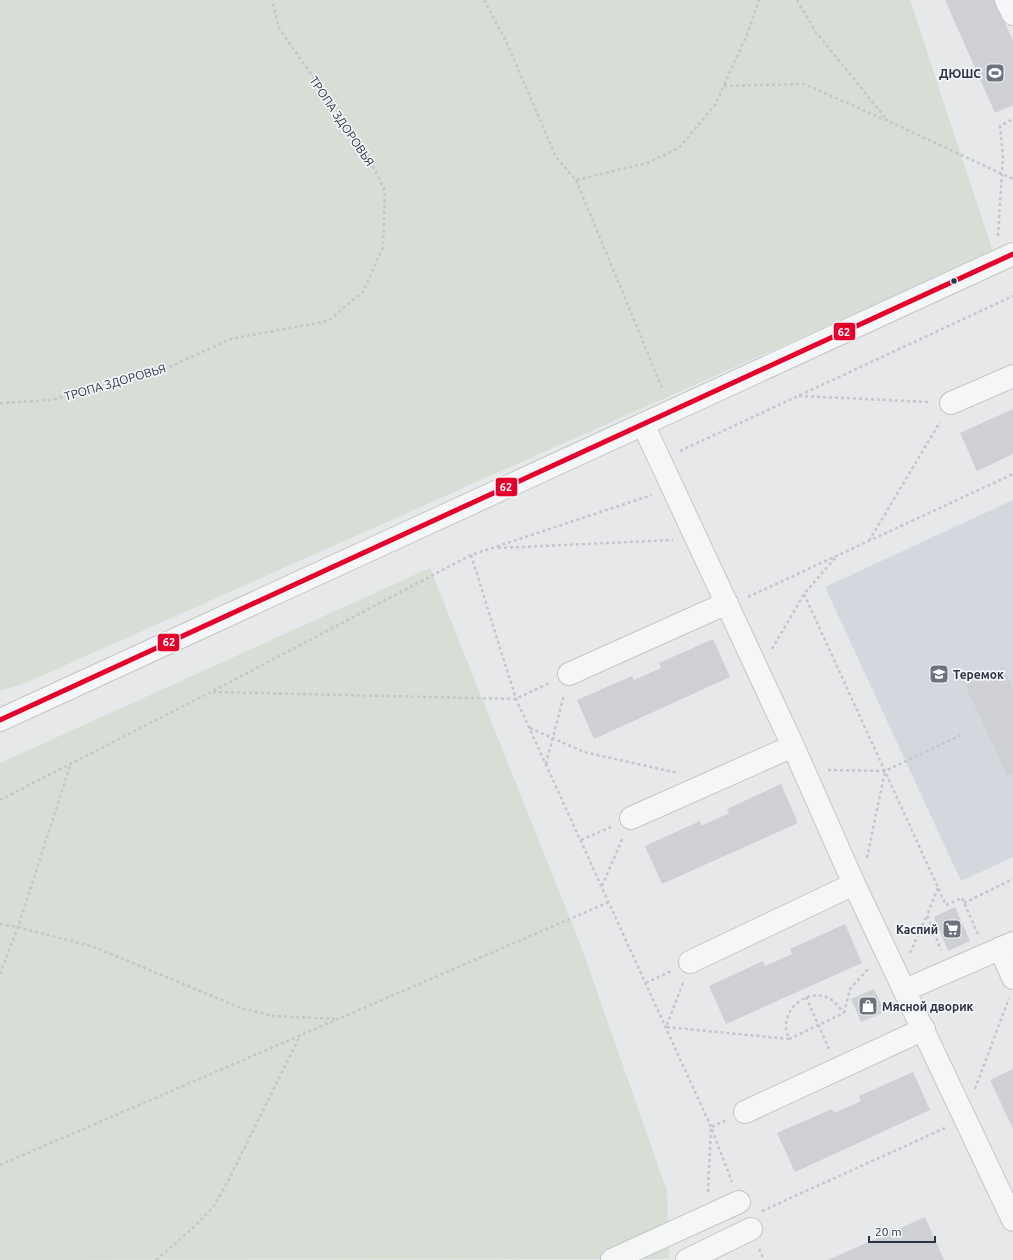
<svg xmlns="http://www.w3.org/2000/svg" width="1013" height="1260" font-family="Ubuntu,sans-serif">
<rect width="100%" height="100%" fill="#e6e8ea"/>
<path fill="#d4d7dd" d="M1013,500V857L961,881L825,587Z"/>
<path fill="#d6ded6" d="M0,0H910L993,252L23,684L0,691Z
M430,568L581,946L667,1191L669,1259L0,1260V763Z"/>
<path fill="#ced0d3" d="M945,0H995L1013,41V105L995,113Z
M1013,409V454L977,471L960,433Z
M713,639L730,677L594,739L577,700L632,676L634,680L661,668L659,663Z
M1003,667L1013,688V774L1008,777L965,685Z
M781,784L798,823L662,884L645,846L700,821L701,826L729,813L727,809Z
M955,907L970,941L948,951L934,917Z
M845,924L862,963L726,1024L709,986L763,961L765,966L792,954L790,949Z
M874,989L885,1012L861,1022L851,999Z
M1013,1069V1129L990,1080Z
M913,1072L930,1110L795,1172L777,1133L832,1109L834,1113L861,1101L859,1096Z
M925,1217L944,1260H828Z"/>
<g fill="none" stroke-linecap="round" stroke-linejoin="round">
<defs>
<path id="minor" d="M1006,0L1013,14
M951,403L1013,376
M643,424L793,746L854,884L1013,1220
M569,674L727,603
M0,720L1013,254
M631,818L793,746
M1000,948L1013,978
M690,962L854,884
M905,990L1013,943
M745,1112L924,1029
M612,1260L739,1202
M687,1260L751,1229"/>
</defs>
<use href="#minor" stroke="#c4c6c8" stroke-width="24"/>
<path stroke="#c5c6ca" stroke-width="2.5" stroke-dasharray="3 3" stroke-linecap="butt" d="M484,0L506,41L556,157L576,180L647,163L679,148L715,105L748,32L759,0
M797,0L815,31L888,121
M724,86L804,84L888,121L1013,179
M576,180L663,390
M998,236L1003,156L1000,126L1013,119
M799,396L930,402
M0,403H2L51,400L158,372L231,339L328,321L363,292L383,247L385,191L368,156L279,28L272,0
M680,451L1013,296
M869,541L940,422
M498,548L673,540
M471,555L516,699L711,1127L732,1182
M804,594L946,905L962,898L978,934
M748,597L1013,474
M772,649L804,594L835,558
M213,692L516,699L551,682
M530,728L584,752L678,773
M546,764L564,695
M828,770L885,771L961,735
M0,800L211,692L471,555L652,495
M581,840L611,827
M867,858L885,771
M602,886L623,837
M938,888L927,915L941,950
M964,903L1013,879
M0,924L18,927L94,947L241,1008L274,1016L338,1019
M910,953L927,915
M0,974L18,927L71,763
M646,983L671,971
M683,983L666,1027L789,1039C788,1035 786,1031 786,1027C785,1007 807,990 826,997C834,1000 839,1007 844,1013
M806,997L829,1049
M844,1013L850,989L869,968
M789,1039L844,1013
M975,1089L1009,998
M0,1165L609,902
M708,1192L711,1127L726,1120
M762,1211L945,1128
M759,1249L764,1260
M156,1260L193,1228L214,1206L228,1181L300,1036"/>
<use href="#minor" stroke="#f5f6f7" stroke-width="22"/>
<defs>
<path id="bus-1" d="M0,720L1013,254"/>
</defs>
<use href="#bus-1" stroke="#f4f6f9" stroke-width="8"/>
<use href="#bus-1" stroke="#e4002b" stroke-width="5"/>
</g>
<defs>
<symbol id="stadium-square" viewBox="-11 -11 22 22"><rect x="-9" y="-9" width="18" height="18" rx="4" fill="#6c737f" stroke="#f4f6f9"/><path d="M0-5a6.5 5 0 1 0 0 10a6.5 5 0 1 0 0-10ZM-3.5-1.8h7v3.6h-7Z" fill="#fff"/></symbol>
<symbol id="school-square" viewBox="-11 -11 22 22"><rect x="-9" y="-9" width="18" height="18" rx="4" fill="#6c737f" stroke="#f4f6f9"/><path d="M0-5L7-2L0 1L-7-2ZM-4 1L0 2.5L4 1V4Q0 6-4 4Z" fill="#fff"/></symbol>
<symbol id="supermarket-square" viewBox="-11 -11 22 22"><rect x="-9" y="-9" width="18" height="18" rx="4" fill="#6c737f" stroke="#f4f6f9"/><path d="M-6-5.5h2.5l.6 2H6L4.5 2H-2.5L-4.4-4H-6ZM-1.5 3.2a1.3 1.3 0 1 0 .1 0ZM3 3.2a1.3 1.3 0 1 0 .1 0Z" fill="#fff"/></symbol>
<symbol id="shop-square" viewBox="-11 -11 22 22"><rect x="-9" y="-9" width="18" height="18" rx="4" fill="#6c737f" stroke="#f4f6f9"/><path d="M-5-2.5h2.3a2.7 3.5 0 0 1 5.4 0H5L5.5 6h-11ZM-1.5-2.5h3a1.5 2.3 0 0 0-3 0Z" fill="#fff"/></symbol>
</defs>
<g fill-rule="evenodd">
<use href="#stadium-square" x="984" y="62" width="22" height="22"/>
<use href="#school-square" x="928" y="663" width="22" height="22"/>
<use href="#supermarket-square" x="941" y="918" width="22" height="22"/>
<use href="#shop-square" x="857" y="995" width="22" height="22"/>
</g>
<circle fill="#2b3445" stroke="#f4f6f9" stroke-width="1.5" cx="954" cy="281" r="3.5"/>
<g text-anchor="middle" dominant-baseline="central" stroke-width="3.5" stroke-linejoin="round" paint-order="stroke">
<g font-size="12" font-weight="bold" fill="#2b3445" stroke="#f4f6f9" text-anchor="end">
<text x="981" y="73">ДЮШС</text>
<text x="953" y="674" text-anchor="start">Теремок</text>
<text x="938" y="929">Каспий</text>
<text x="882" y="1006" text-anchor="start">Мясной дворик</text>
</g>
<g font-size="12" fill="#2b3445" stroke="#f4f6f9">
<text transform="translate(342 121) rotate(56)">ТРОПА ЗДОРОВЬЯ</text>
<text transform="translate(115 382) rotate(-16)">ТРОПА ЗДОРОВЬЯ</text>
</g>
</g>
<g stroke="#f4f6f9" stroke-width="1.5">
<rect x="833" y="322" width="23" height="19" rx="4" fill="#e4002b"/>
<rect x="495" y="477" width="23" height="20" rx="4" fill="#e4002b"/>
<rect x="157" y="633" width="23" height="19" rx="4" fill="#e4002b"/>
</g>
<g font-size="11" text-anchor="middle" font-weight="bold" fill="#fff">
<text x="844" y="336">62</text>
<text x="506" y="491">62</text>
<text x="169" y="646">62</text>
</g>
<path d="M869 1236v6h66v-6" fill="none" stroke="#2b3445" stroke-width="2"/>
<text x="875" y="1236" font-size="12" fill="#2b3445" stroke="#f4f6f9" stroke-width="3" paint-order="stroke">20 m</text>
</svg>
